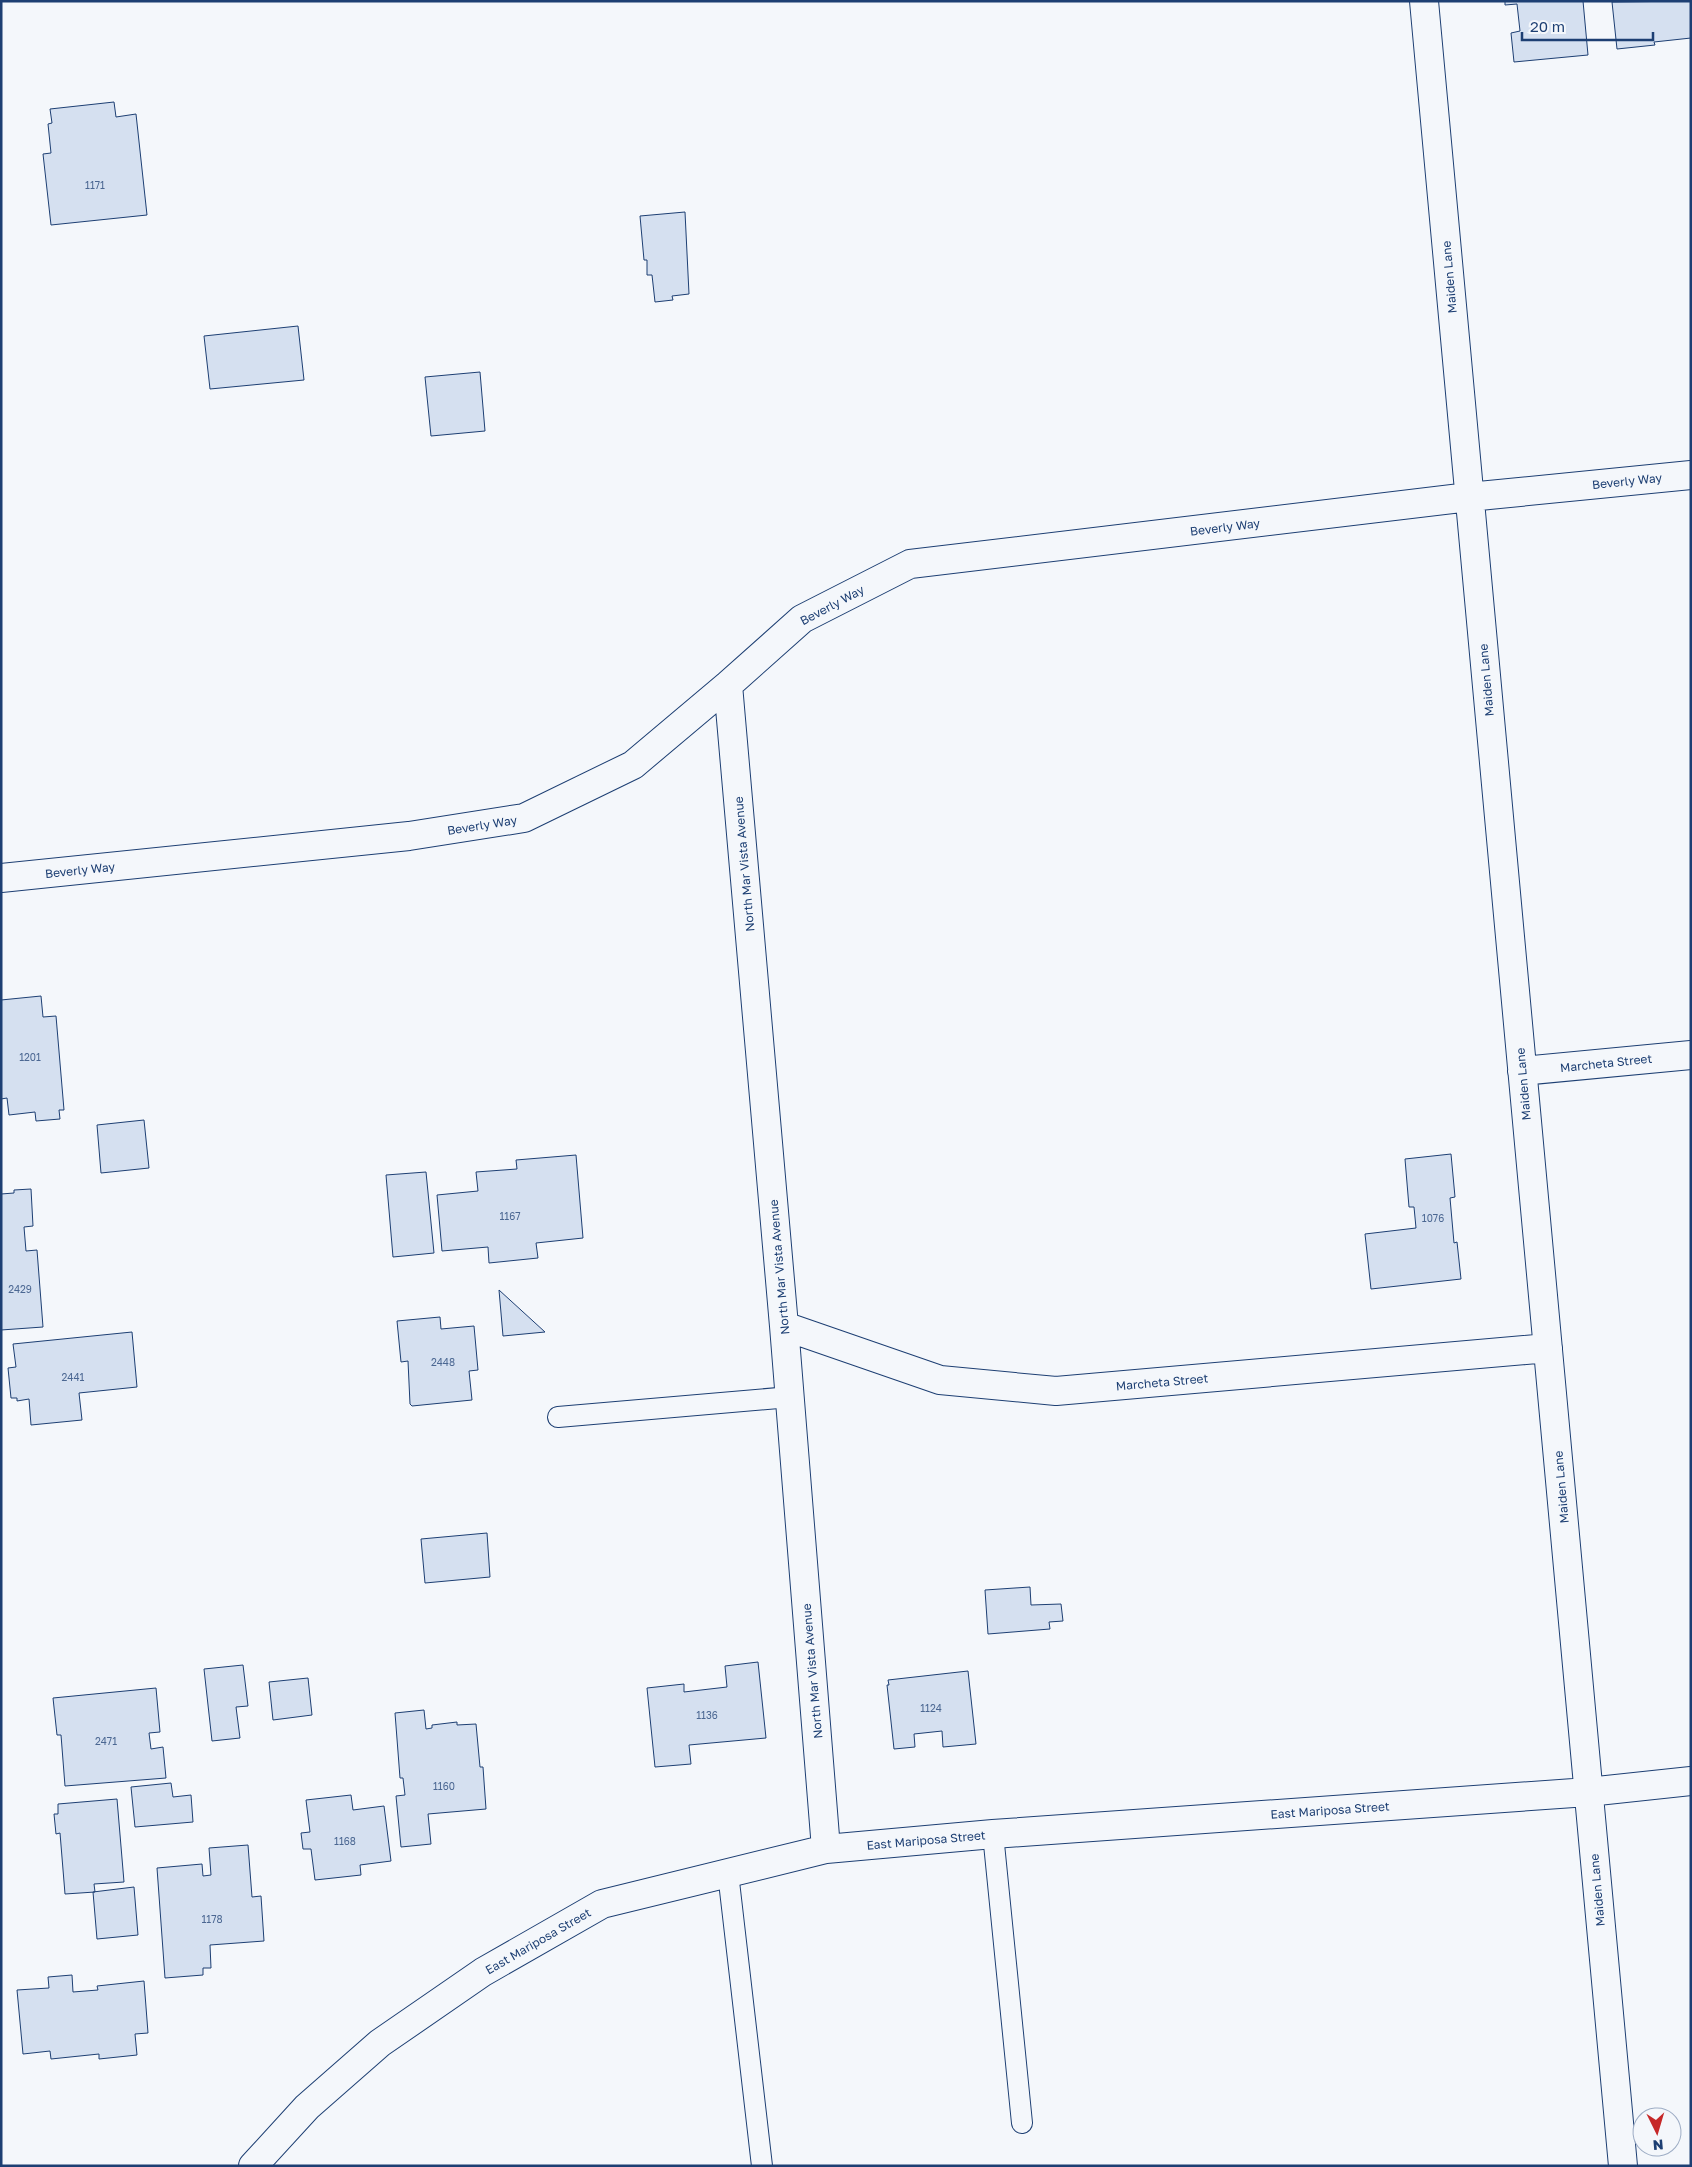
<svg xmlns="http://www.w3.org/2000/svg" width="1692" height="2167" font-family="'Golos Text',sans-serif">
<rect width="100%" height="100%" fill="#f4f7fb"/>
<path fill="#d5e0f0" stroke="#1d3f73" d="M1505,1H1583L1588,55L1514,62L1511,33L1520,31L1517,4L1505,5Z
M1691,1V38L1654,42L1655,45L1617,49L1612,2Z
M114,102L116,117L136,114L147,215L51,225L43,154L51,153L48,124L52,123L50,109Z
M685,212L689,294L672,296L673,300L655,302L652,275H647V260H644L640,216Z
M298,326L304,380L210,389L204,336Z
M480,372L485,431L431,436L425,377Z
M41,996L43,1017L56,1016L64,1110H59L60,1119L36,1121L35,1112L9,1115L7,1098L1,1099V1000Z
M144,1120L149,1168L101,1173L97,1125Z
M1451,1154L1455,1197L1450,1198L1454,1243L1457,1242L1461,1279L1371,1289L1365,1234L1416,1228L1414,1207H1409L1405,1159Z
M576,1155L583,1238L536,1243L538,1258L489,1263L488,1247L442,1251L437,1195L478,1191L476,1172L517,1169L516,1160Z
M426,1172L434,1253L393,1257L386,1175Z
M31,1189L33,1226L24,1227L26,1251L37,1250L43,1327L1,1330V1194L14,1193V1190Z
M499,1290L545,1332L503,1336Z
M440,1317L441,1329L474,1326L478,1370L469,1371L472,1400L412,1406L410,1404L408,1361L401,1362L397,1321Z
M132,1332L137,1387L79,1393L82,1420L31,1425L29,1399L17,1401V1398H11L8,1368L16,1367L13,1344Z
M487,1533L490,1577L425,1583L421,1539Z
M1030,1587L1031,1605L1061,1604L1063,1621L1049,1622L1050,1629L988,1634L985,1590Z
M758,1662L766,1738L689,1745L691,1764L655,1767L647,1688L684,1684V1692L727,1687L725,1666Z
M243,1665L248,1706L236,1707L240,1738L212,1741L204,1669Z
M968,1671L976,1744L943,1747L942,1731L914,1734L915,1747L894,1749L887,1685H889L888,1680Z
M308,1678L312,1715L273,1720L269,1682Z
M156,1688L160,1732L149,1733L151,1749L163,1747L166,1778L65,1786L61,1735H57L53,1698Z
M424,1710L426,1729L432,1728V1725L457,1722V1725L476,1724L480,1767H483L486,1809L428,1814L431,1844L401,1847L396,1796L405,1795L403,1778H400L395,1713Z
M171,1783L173,1797L191,1795L193,1822L135,1827L131,1787Z
M351,1795L353,1810L384,1806L391,1861L360,1865L361,1875L315,1880L311,1849H303L301,1833L310,1832L306,1800Z
M117,1799L124,1882L94,1884L95,1892L65,1894L60,1833L56,1834L54,1814H58V1804Z
M248,1845L252,1897L261,1896L264,1941L210,1945L211,1968H203V1975L165,1978L157,1868L202,1864L203,1876L211,1875L209,1848Z
M134,1887L138,1935L97,1939L93,1892Z
M72,1975L73,1992L98,1990L97,1986L144,1981L148,2033L135,2034L137,2055L99,2059V2054L51,2059L50,2051L23,2054L17,1990L49,1988L48,1977Z"/>
<g fill="none" stroke-linecap="round" stroke-linejoin="round">
<defs>
<path id="service" d="M558,1417L790,1397
M993,1834L1022,2123
M728,1873L762,2166"/>
<path id="minor" d="M1424,1L1623,2166
M728,685L784,1326L826,1849
M1,878L409,836L524,818L633,765L728,685L802,619L910,564L1469,497L1691,475
M1522,1071L1691,1055
M784,1326L940,1380L1056,1391L1548,1348
M253,2166L307,2107L380,2043L483,1972L602,1904L826,1849L993,1834L1588,1792L1691,1781"/>
</defs>
<use href="#service" stroke="#1d3f73" stroke-width="22"/>
<use href="#minor" stroke="#1d3f73" stroke-width="30"/>
<use href="#service" stroke="#f4f7fb" stroke-width="20"/>
<use href="#minor" stroke="#f4f7fb" stroke-width="28"/>
</g>
<g text-anchor="middle" dominant-baseline="central" stroke-width="4" stroke-linejoin="round" paint-order="stroke">
<g font-size="10" fill="#4b6792">
<text x="95" y="185">1171</text>
<text x="30" y="1057">1201</text>
<text x="510" y="1216">1167</text>
<text x="1433" y="1218">1076</text>
<text x="20" y="1289">2429</text>
<text x="443" y="1362">2448</text>
<text x="73" y="1377">2441</text>
<text x="931" y="1708">1124</text>
<text x="707" y="1715">1136</text>
<text x="106" y="1741">2471</text>
<text x="444" y="1786">1160</text>
<text x="345" y="1841">1168</text>
<text x="212" y="1919">1178</text>
</g>
<g font-size="12" fill="#1d3f73" stroke="#f4f7fb">
<text transform="translate(1449 277) rotate(-95)">Maiden Lane</text>
<text transform="translate(1627 481) rotate(-6)">Beverly Way</text>
<text transform="translate(1225 527) rotate(-7)">Beverly Way</text>
<text transform="translate(832 605) rotate(-28)">Beverly Way</text>
<text transform="translate(1486 680) rotate(-95)">Maiden Lane</text>
<text transform="translate(482 825) rotate(-9)">Beverly Way</text>
<text transform="translate(744 864) rotate(-95)">North Mar Vista Avenue</text>
<text transform="translate(80 870) rotate(-6)">Beverly Way</text>
<text transform="translate(1606 1063) rotate(-6)">Marcheta Street</text>
<text transform="translate(1523 1084) rotate(-95)">Maiden Lane</text>
<text transform="translate(779 1267) rotate(-95)">North Mar Vista Avenue</text>
<text transform="translate(1162 1382) rotate(-5)">Marcheta Street</text>
<text transform="translate(1561 1487) rotate(-95)">Maiden Lane</text>
<text transform="translate(812 1671) rotate(-95)">North Mar Vista Avenue</text>
<text transform="translate(1330 1810) rotate(-4)">East Mariposa Street</text>
<text transform="translate(926 1840) rotate(-5)">East Mariposa Street</text>
<text transform="translate(1597 1890) rotate(-95)">Maiden Lane</text>
<text transform="translate(538 1941) rotate(-30)">East Mariposa Street</text>
</g>
</g>
<rect width="1692" height="2167" fill="none" stroke="#1d3f73" stroke-width="5"/>
<g transform="translate(1657 2132) rotate(175)"><circle r="24" fill="#f4f7fb" stroke="#9eadc5"/>
<path d="M0-4L9 19L0 12L-9 19Z" fill="#c62828"/>
<text y="-8" font-size="14" font-weight="bold" text-anchor="middle" fill="#1d3f73">N</text>
</g>
<path d="M1522 32v8h131v-8" fill="none" stroke="#1d3f73" stroke-width="2.5"/>
<text x="1530" y="32" font-size="15" fill="#1d3f73" stroke="#f4f7fb" stroke-width="4" paint-order="stroke">20 m</text>
</svg>
